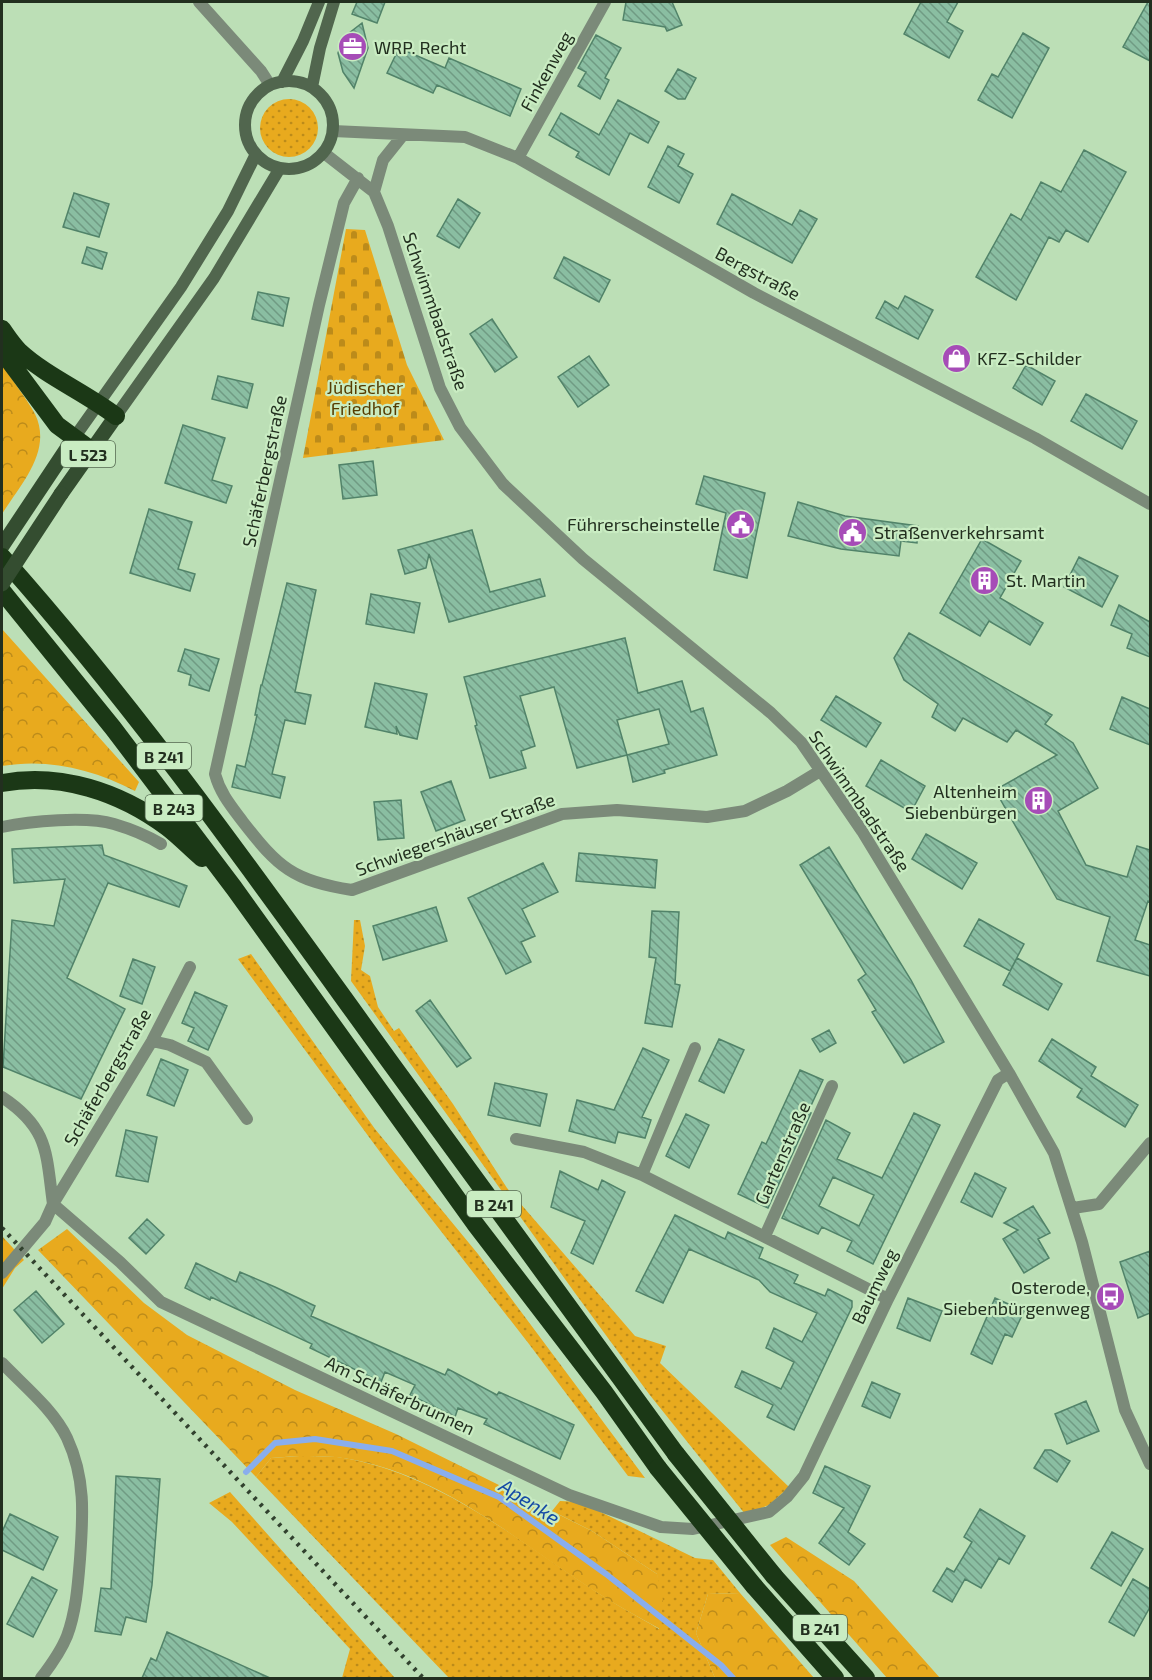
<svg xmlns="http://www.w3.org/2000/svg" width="1152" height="1680" font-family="'Exo 2',sans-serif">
<defs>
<pattern id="grass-dots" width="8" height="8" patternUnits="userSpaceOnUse" patternTransform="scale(1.5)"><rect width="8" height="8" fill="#e8aa1e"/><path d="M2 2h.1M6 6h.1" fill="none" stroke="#bc8b1a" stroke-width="1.8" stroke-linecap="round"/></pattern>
<pattern id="forest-crowns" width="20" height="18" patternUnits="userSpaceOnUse" patternTransform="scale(1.5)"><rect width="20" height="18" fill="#e8aa1e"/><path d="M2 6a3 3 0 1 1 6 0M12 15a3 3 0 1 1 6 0" fill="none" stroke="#bc8b1a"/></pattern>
<pattern id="cemetery-stones" width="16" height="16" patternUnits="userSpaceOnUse" patternTransform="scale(1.5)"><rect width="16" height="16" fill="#e8aa1e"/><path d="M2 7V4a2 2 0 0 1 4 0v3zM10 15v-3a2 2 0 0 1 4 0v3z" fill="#bc8b1a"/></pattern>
<pattern id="park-tufts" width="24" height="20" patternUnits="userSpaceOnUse" patternTransform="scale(1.5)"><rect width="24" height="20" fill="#e8aa1e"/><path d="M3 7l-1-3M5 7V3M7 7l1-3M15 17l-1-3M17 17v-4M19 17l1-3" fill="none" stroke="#bc8b1a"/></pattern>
<pattern id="building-back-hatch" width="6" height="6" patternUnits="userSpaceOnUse" patternTransform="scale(1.5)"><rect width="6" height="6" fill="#8abea2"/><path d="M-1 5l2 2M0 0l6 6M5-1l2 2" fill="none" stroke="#709b83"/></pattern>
</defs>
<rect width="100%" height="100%" fill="#bcdfb6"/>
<path fill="url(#grass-dots)" d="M260 128a29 29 0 1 1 58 0a29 29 0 1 1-58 0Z
M354,920H360L365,946L361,970L370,976L378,1007L394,1031L399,1028L453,1104L507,1188L635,1336L666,1346L660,1363L789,1487L769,1505L745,1514L649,1394L575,1293L351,981Z
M251,954L375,1129L478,1254L645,1478L628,1476L529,1344L394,1171L238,959Z
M300,1456C312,1456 325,1456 337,1457C434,1471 512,1536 592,1589C613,1603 637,1616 659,1629L657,1574L592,1531L552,1511L560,1501L580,1502L695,1558L713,1560L740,1593L708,1594L696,1633L715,1678H449L256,1477L271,1458Z
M230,1492L395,1678H342L350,1649L232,1522L209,1503Z"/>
<path fill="url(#forest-crowns)" d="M2,364C12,381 26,397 35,414C53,451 20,485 2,514Z
M2,629L139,782L135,791C93,769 48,758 2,766Z
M67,1229L144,1303L187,1335L295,1390L396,1434L592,1531L657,1574L663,1600L660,1629C637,1616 614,1604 593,1590C513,1538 433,1468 335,1457C314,1455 292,1456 271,1458L256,1477L38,1250Z
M786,1537L854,1581L940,1678H887L770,1545Z
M740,1593L814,1678H715L696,1633L708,1594Z"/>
<path fill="url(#cemetery-stones)" d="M346,229L365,230L407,365L444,440L303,458Z"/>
<path fill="url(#park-tufts)" d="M2,1236L24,1260L15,1268L2,1289Z"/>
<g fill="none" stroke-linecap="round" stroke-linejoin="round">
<path stroke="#89aeed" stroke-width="6" d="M246,1472L275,1443L315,1439L392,1451L499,1497L606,1574L721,1665L733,1678"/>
</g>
<path fill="url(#building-back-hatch)" stroke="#518369" stroke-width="1.5" fill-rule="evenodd" d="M357,2H385L377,23L352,14Z
M626,2H672L682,25L667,31L665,27L623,20Z
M921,2H958L947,22L963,31L949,58L904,34Z
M1148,2H1150V61L1123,47Z
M362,23L368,48L354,88L343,72L338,53L344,37Z
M1023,33L1049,48L1012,118L978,100L992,74L998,77Z
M596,35L621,48L605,78L609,80L600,99L578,86L586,72L578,68Z
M399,48L445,68L449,58L521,89L510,116L437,85L433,93L387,73Z
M678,69L696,78L685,99H678L665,91Z
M618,100L659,122L648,143L630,133L609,175L576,157L579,152L549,135L561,113L599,135Z
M668,146L684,154L678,166L693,174L679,203L648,187Z
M1084,150L1126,172L1088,242L1066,230L1059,242L1049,237L1016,300L976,277L1011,214L1021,220L1041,182L1061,192Z
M74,193L109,204L99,237L63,227Z
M732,194L792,225L800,210L817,219L792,263L717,224Z
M458,199L480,213L459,248L437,236Z
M87,247L107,253L102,269L82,263Z
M564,257L610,280L599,302L554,278Z
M258,292L289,298L283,326L252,319Z
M905,296L933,310L918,339L876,318L885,301L898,309Z
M492,319L517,357L495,372L470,334Z
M589,356L609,385L578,407L558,377Z
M1026,365L1055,381L1042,405L1013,388Z
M218,376L253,384L247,408L212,399Z
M1086,394L1137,421L1122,449L1071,421Z
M183,425L225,438L212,480L232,486L226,503L165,483Z
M373,461L377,495L343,499L339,465Z
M704,476L765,493L747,578L714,570L726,513L696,504Z
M798,502L845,516L918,526L917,543L901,541L899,556L841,549L788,536Z
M149,509L192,522L178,569L195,574L190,591L130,573Z
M472,530L490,592L540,579L545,596L449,622L429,554L426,568L405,574L398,550Z
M982,539L1021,561L1000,598L1043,623L1030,645L989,621L980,636L940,613Z
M1079,557L1118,576L1102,607L1064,587Z
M287,583L316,590L295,692L311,695L305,724L285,720L272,774L285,777L280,798L232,787L237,765L245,767L257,715H255L261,685H262Z
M371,594L420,603L414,633L366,624Z
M1119,605L1150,622V657L1127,648L1132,634L1111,625Z
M909,633L1052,715L1045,724L1073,743L1098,788L1058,811L1086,865L1127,877L1137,846L1150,850V902L1148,901L1135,940L1150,945V976L1097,961L1110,917L1057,899L995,790L1057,755L1016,730L1007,742L963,718L955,731L932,717L938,704L904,680L894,658Z
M625,638L638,693L682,681L691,712L703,708L717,755L664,770L665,773L633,782L627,755L577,768L554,687L520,696L535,746L521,751L526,768L490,778L475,726L477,725L464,677ZM659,709L669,744L627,755L617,720Z
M185,649L219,659L209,691L189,685L191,675L178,671Z
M375,683L427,694L417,739L400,735L396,726L397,734L365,727Z
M836,696L881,723L866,747L821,720Z
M1122,697L1150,709V745L1110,729Z
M881,760L925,786L911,812L866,786Z
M451,781L465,820L436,831L421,792Z
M401,800L404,838L378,840L374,802Z
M926,834L977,863L962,889L912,859Z
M102,845L104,855L187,886L179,907L108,883L67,978L125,1009L81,1099L3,1067L12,920L54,926L65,879L14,883L12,849Z
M829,847L911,980L944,1042L904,1063L872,1012L876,1010L858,980L866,974L800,865Z
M579,853L657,860L655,888L576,881Z
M543,863L558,892L522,909L535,936L521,942L531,962L506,974L468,898Z
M436,907L447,941L383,960L373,926Z
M652,911L679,912L675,984L680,985L672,1027L645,1023L656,958L649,957Z
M979,919L1024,944L1010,971L964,946Z
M1017,958L1062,984L1048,1010L1003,985Z
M133,959L155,967L142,1004L120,996Z
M195,992L227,1006L208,1050L188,1041L194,1028L182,1023Z
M430,1000L471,1058L457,1067L416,1011Z
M829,1030L836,1043L820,1052L812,1039Z
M719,1039L744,1050L724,1093L699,1081Z
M1052,1039L1096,1067L1091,1076L1138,1105L1125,1127L1077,1097L1082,1089L1039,1061Z
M643,1048L669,1060L642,1117L651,1120L645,1138L618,1132L615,1143L569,1131L577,1100L614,1110Z
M161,1059L188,1070L174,1106L147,1095Z
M800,1070L823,1080L808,1112L811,1113L768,1208L738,1194L762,1142L766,1144Z
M495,1083L547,1094L540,1126L488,1115Z
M914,1113L940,1125L873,1264L847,1251L852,1241L822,1227L818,1234L782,1218L826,1120L850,1133L837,1159L882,1178ZM833,1177L874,1195L859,1226L819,1206Z
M686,1114L709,1125L689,1168L666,1156Z
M126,1130L157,1137L148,1182L116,1176Z
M560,1171L598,1190L602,1180L625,1192L593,1264L571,1253L585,1221L551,1207Z
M975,1173L1006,1188L992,1217L961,1202Z
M1033,1206L1050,1233L1038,1239L1049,1258L1024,1273L1003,1239L1018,1230L1004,1223Z
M675,1215L725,1239L728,1232L763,1248L759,1258L798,1275L794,1283L825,1296L828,1289L852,1301V1307L794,1430L767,1417L773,1405L735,1387L742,1371L781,1389L794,1362L766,1348L774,1328L802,1342L817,1313L770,1292L759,1280L689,1249L663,1303L636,1291Z
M147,1219L164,1235L146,1254L129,1238Z
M1150,1251V1313L1138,1318L1120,1262Z
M196,1263L236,1282L240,1272L275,1287L315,1306L311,1316L445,1375L448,1369L497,1395L499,1392L574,1425L560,1459L484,1424L487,1419L458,1408L455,1417L410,1395L415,1385L385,1372L381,1382L310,1348L312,1344L211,1297L210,1300L185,1288Z
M36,1291L64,1324L42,1343L14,1310Z
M908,1298L942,1311L930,1341L897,1328Z
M995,1298L1024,1311L1012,1337L1005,1334L992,1364L971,1354Z
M872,1382L900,1394L890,1418L862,1406Z
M1086,1401L1099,1431L1067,1444L1055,1414Z
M1045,1450H1051L1070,1461L1057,1482L1034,1468Z
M825,1466L870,1486L848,1532L865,1544L849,1565L819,1543L844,1508L813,1493Z
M116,1476L160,1479L152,1585L146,1622L126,1617L121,1635L95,1631L101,1588L111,1589Z
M980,1509L1025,1536L1009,1564L999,1558L981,1588L965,1579L952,1602L933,1591L947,1568L954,1572L972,1542L964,1537Z
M10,1514L58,1537L43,1570L2,1550V1532Z
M1112,1532L1143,1549L1121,1586L1091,1568Z
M32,1577L57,1590L33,1637L7,1624Z
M1133,1579L1150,1589V1607L1134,1636L1109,1622Z
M167,1632L270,1678H142L151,1658L156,1661Z"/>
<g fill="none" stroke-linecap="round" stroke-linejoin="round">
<path stroke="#7b8a79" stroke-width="12" d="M199,2L261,71L270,85
M333,131L465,137L518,158L754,293L1035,438L1150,504
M324,153L374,192L388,226L440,388L460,427L503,484L583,559L771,713L801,742L862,831L1009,1073L1054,1153L1082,1242L1125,1410L1150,1464
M518,158L605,2
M358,178L344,203L319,305L215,774C220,793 231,806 243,822C278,867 293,881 352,890L562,814L617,810L707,817L745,811L787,791L820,771
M374,192L383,160L403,135
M2,827C30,821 87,816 114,824C131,829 146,835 161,844
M152,1041L170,1045L206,1062L247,1119
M2,1097C49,1128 46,1153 53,1204
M516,1139L584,1152L642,1175L888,1299
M642,1175L695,1048
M53,1204L120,1262L161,1302L569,1495L661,1527L693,1529L769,1512L787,1497L804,1476L888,1299L998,1080L1009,1073
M1073,1208L1099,1204L1150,1143
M765,1236L832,1086
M2,1273L45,1222L53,1204L152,1041L190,967
M2,1363C24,1386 53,1409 67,1438C86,1479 83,1516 80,1559C78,1584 76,1612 67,1636C61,1651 51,1665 41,1678"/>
<path stroke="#51664e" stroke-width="12" d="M245 125a44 44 0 1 1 88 0a44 44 0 1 1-88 0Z
M282,82L303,41L319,2
M312,87L320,48L334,2
M116,416L214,278L280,168
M74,438L181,287L228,211L256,154"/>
<path stroke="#344d30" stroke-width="15" d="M61,494L116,416
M2,546L74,438"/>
<path stroke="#1b3816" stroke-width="18" d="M2,329C7,336 12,344 19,351C46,376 86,393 116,416
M2,351L57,425L91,450
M2,557C143,715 266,891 390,1062C485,1193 581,1323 676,1454
M2,591L113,728L234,888L476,1225L604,1392L658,1468
M2,783C60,772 120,792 167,827C179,836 190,848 202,858
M774,1576L866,1678
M754,1586L835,1678"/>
<path stroke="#31412e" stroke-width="4.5" stroke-dasharray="3 6" stroke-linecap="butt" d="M2,1228L423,1678"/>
<path stroke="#344d30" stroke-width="15" d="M2,584L61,494"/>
<path stroke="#1b3816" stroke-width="18" d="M676,1454L774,1576
M658,1468L754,1586"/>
</g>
<defs>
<symbol id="office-disc" viewBox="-11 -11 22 22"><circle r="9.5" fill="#a64cb7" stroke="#c9ecc2"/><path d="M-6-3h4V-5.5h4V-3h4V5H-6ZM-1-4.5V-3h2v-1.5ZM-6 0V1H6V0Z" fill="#fff"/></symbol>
<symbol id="shop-disc" viewBox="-11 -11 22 22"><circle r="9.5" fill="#a64cb7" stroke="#c9ecc2"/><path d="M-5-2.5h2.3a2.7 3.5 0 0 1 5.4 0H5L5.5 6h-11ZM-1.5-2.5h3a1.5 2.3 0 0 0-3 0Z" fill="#fff"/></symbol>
<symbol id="civic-disc" viewBox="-11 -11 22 22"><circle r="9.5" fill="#a64cb7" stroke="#c9ecc2"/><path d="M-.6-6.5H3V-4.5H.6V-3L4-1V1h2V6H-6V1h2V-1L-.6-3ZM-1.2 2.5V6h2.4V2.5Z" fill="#fff"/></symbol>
<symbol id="building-disc" viewBox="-11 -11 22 22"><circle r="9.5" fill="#a64cb7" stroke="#c9ecc2"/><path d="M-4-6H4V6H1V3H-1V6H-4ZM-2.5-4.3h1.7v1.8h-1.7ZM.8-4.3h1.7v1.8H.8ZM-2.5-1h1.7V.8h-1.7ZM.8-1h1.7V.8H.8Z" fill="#fff"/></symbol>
<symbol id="bus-disc" viewBox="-11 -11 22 22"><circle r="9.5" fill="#a64cb7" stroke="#c9ecc2"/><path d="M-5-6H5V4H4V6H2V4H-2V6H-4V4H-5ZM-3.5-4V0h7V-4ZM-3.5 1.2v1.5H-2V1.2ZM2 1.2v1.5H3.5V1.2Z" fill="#fff"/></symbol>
</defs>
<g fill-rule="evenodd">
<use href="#office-disc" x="336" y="30" width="33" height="33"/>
<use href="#shop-disc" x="940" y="342" width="33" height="33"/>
<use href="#civic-disc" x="724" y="508" width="33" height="33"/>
<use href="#civic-disc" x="836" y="516" width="33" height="33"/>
<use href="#building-disc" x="968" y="564" width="33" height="33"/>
<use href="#building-disc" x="1022" y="784" width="33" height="33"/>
<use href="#bus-disc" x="1094" y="1280" width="33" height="33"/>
</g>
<g text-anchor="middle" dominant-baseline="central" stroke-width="4.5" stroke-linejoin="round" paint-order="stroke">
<g fill="#c9ecc2" stroke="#546850" stroke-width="1.5">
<rect x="61" y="441" width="54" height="26" rx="4.5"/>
<rect x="137" y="743" width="54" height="26" rx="4.5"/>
<rect x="145.5" y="795" width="57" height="26" rx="4.5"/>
<rect x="467" y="1191" width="54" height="26" rx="4.5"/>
<rect x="793" y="1615" width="54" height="26" rx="4.5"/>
</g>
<g font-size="16" font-weight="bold" fill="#222f1f">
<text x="88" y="454">L 523</text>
<text x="164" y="756">B 241</text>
<text x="174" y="808">B 243</text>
<text x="494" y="1204">B 241</text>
<text x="820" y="1628">B 241</text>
</g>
<g font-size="18" fill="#222f1f" stroke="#c9ecc2" text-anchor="start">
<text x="374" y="47">WRP. Recht</text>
<text x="977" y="358">KFZ-Schilder</text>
<text x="720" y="524" text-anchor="end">Führerscheinstelle</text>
<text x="874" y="532">Straßenverkehrsamt</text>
<text x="1006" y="580">St. Martin</text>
<text x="1017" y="791" text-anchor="end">Altenheim<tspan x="1017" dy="21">Siebenbürgen</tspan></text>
<text x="1090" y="1287" text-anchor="end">Osterode,<tspan x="1090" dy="21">Siebenbürgenweg</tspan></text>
</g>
<g font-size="18" fill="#222f1f" stroke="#c9ecc2">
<text transform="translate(546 71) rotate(-61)">Finkenweg</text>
<text transform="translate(758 273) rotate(28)">Bergstraße</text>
<text transform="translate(436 311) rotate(71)">Schwimmbadstraße</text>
<text transform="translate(264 471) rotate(-78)">Schäferbergstraße</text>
<text transform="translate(860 801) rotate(56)">Schwimmbadstraße</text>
<text transform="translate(455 834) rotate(-20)">Schwiegershäuser Straße</text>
<text transform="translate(107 1077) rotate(-60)">Schäferbergstraße</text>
<text transform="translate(782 1153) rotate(-66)">Gartenstraße</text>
<text transform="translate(874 1286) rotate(-64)">Baumweg</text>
<text transform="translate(400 1395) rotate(25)">Am Schäferbrunnen</text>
</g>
<g font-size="18" fill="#563c00" stroke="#c9ecc2">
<text x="365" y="387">Jüdischer<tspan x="365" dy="21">Friedhof</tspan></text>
</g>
<g font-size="20" font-style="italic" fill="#154aa5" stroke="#c9ecc2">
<text transform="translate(530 1501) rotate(33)">Apenke</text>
</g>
</g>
<rect width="1152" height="1680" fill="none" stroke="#222f1f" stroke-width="6"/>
</svg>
